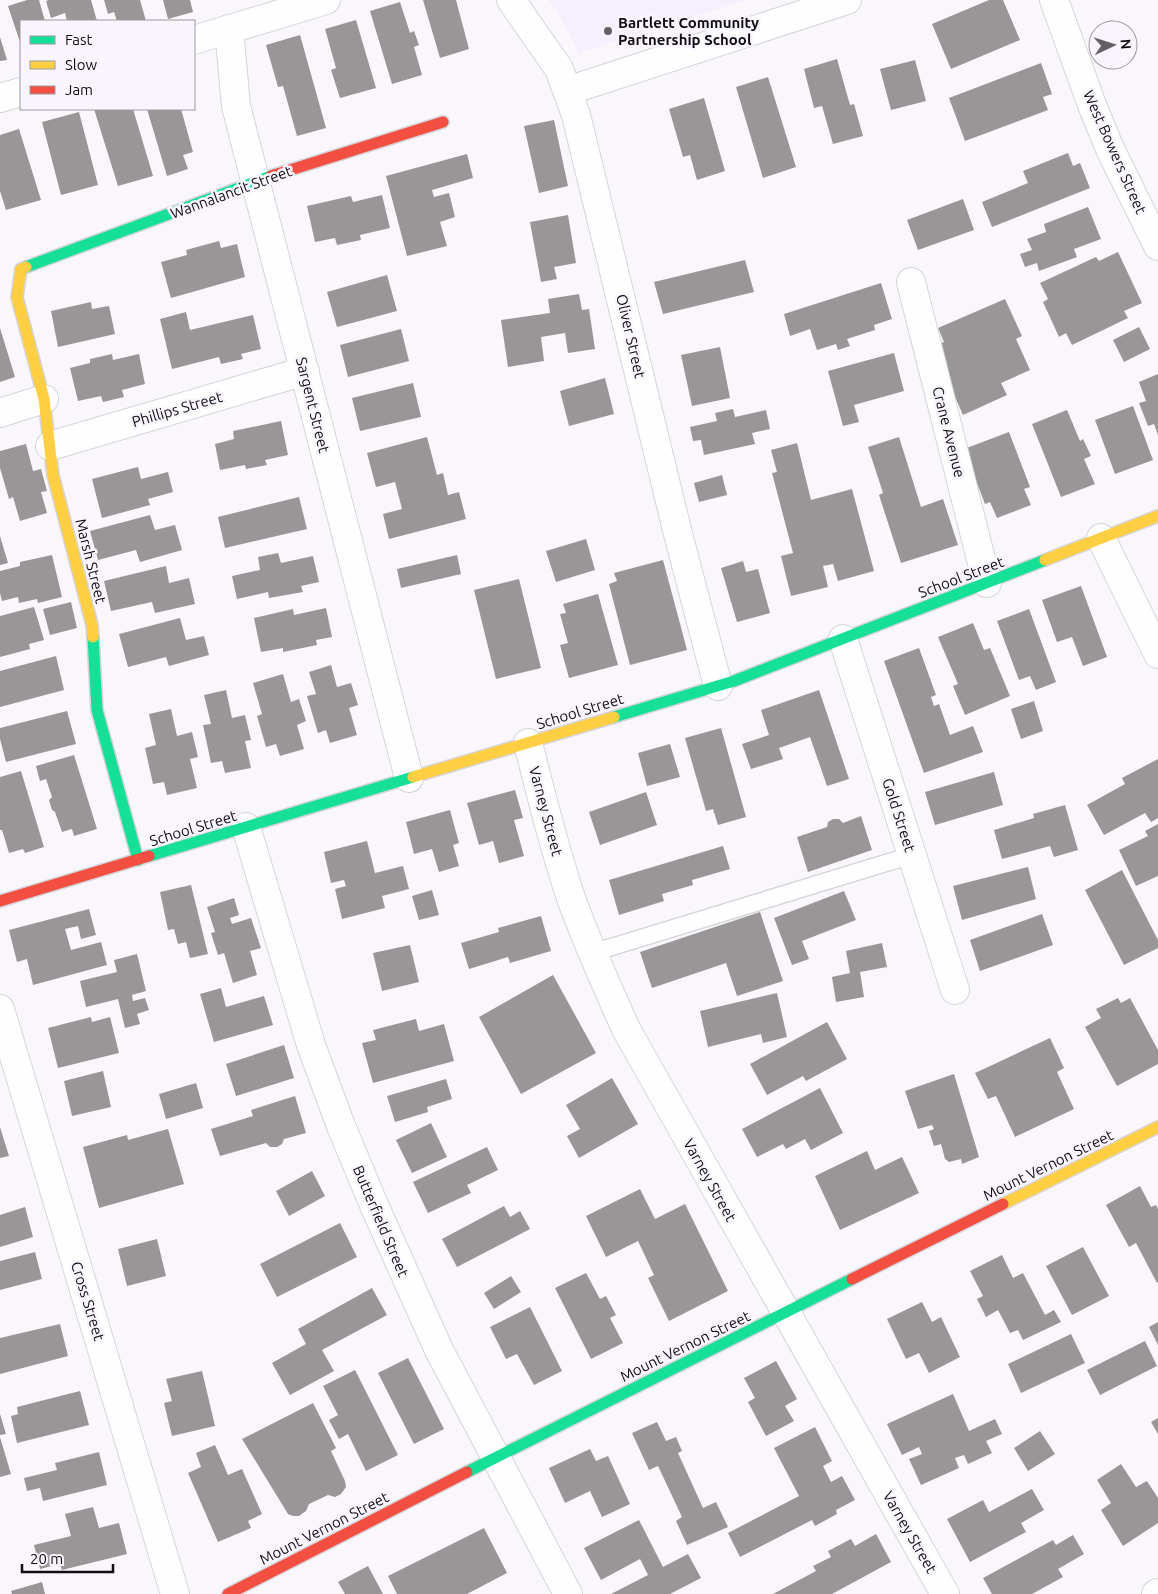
<svg xmlns="http://www.w3.org/2000/svg" width="1158" height="1594" font-family="Ubuntu,sans-serif">
<rect width="100%" height="100%" fill="#f9f7fc"/>
<path fill="#f6effd" d="M549,0H746L579,53L556,9Z"/>
<path fill="#999698" d="M27,0H39L45,21H21V45L8,6Z
M49,0H91L97,21H67L65,13L51,18L46,1Z
M104,0H140L146,21H117L114,12L108,14Z
M163,0H190L193,12L168,19Z
M423,0H456L469,49L440,58Z
M989,0H1003L1020,40L951,69L932,24Z
M400,2L410,33L414,31L419,45L414,47L422,75L392,84L370,11Z
M356,20L376,88L340,98L331,70L336,68L325,29Z
M300,35L326,128L297,136L283,86L278,87L266,45Z
M0,37L7,60L0,61Z
M837,59L850,105L854,104L863,136L833,144L822,106L814,108L804,69Z
M915,60L926,101L891,110L880,69Z
M1041,63L1052,94L1043,97L1048,110L965,141L949,98Z
M768,77L796,167L763,178L736,87Z
M704,98L725,171L697,180L690,155L683,157L669,109Z
M94,109H133L153,176L118,186Z
M147,109H181L193,152L183,155L188,169L167,176Z
M79,112L98,185L61,195L42,122Z
M554,120L568,186L539,193L524,126Z
M19,129L41,200L6,210L0,191V135Z
M1068,153L1073,166L1080,163L1090,188L992,227L982,202L1028,183L1023,171Z
M467,154L473,178L432,190L434,197L449,193L455,217L440,222L447,246L407,256L386,176Z
M382,195L390,228L360,235L361,240L337,245L335,238L315,242L307,206L351,196L353,202Z
M963,199L974,230L918,250L907,220Z
M1088,207L1101,239L1074,249L1077,257L1039,271L1037,263L1025,267L1020,254L1032,250L1027,239L1046,232L1044,224Z
M568,215L576,263L554,267L557,279L541,282L530,222Z
M219,241L221,248L237,244L245,277L171,298L161,262L187,255L186,250Z
M1118,252L1142,303L1124,311L1128,318L1072,345L1066,333L1059,337L1043,302L1048,299L1040,283L1096,257L1099,261Z
M745,260L754,292L663,314L654,282Z
M387,275L397,311L337,327L327,292Z
M881,283L892,319L874,325L875,330L847,339L850,346L838,350L836,344L817,350L810,329L790,336L784,314Z
M579,294L582,310L589,309L595,349L568,353L565,333L541,337L544,361L508,367L501,320L550,313L548,299Z
M1005,299L1022,336L1016,339L1030,370L1001,383L1007,395L963,415L933,347L944,342L938,328Z
M91,302L92,309L109,306L115,334L58,347L51,311Z
M186,312L190,330L253,315L261,349L241,354L243,359L221,364L219,357L172,369L160,319Z
M1139,327L1150,349L1124,362L1113,340Z
M0,328L15,377L0,382Z
M401,329L409,361L348,377L340,345Z
M720,347L730,398L692,406L681,355Z
M894,353L904,391L854,405L859,422L843,426L828,371Z
M112,354L113,360L139,354L145,384L122,390L124,397L103,402L101,396L78,401L70,368L90,363V359Z
M1158,374V435L1154,424L1148,426L1139,403L1146,401L1139,382Z
M605,378L614,414L569,426L560,391Z
M413,383L421,417L360,431L352,398Z
M1133,406L1153,460L1115,474L1095,420Z
M733,409L735,417L766,410L770,429L752,433L755,444L704,455L701,440L693,441L690,427L717,421L715,413Z
M1067,410L1080,441L1083,439L1091,456L1084,459L1095,484L1061,497L1032,424Z
M281,421L288,455L265,460L267,465L246,469L245,465L220,470L215,444L234,439L233,431Z
M1009,432L1030,487L1024,489L1031,505L997,518L990,502L985,504L964,449Z
M427,437L437,475L443,473L448,495L459,492L466,519L389,539L383,514L402,509L395,482L376,487L367,453Z
M899,437L921,507L943,499L958,545L901,563L879,495L883,493L868,447Z
M797,443L811,500L852,489L874,571L838,581L833,564L823,566L828,587L791,596L781,556L793,553L772,473L777,472L771,450Z
M26,444L33,471L41,469L47,491L41,492L47,513L20,521L13,497L9,499L0,468V451Z
M138,467L141,479L168,472L173,492L148,499L150,505L102,518L92,479Z
M722,475L727,495L699,502L694,483Z
M299,497L307,529L225,548L218,517Z
M150,515L155,530L175,525L182,550L140,562L136,550L98,560L90,531Z
M0,536L8,563L0,565Z
M586,539L595,570L556,582L546,551Z
M278,553L281,563L313,556L319,582L301,586L303,592L269,598L268,592L237,599L232,576L260,570L258,557Z
M52,555L62,597L38,603L37,599L19,603L18,597L2,601L0,593V571L20,566V562Z
M457,555L461,574L401,588L397,569Z
M663,560L687,650L630,665L609,584L617,581L614,573Z
M743,561L746,572L758,569L770,613L737,622L721,568Z
M166,566L169,583L189,578L195,604L155,613L152,602L111,611L104,581Z
M519,579L541,668L496,679L474,590Z
M1081,586L1107,657L1083,666L1072,637L1057,642L1042,600Z
M598,594L618,665L569,678L560,645L568,643L560,614L566,613L563,604Z
M71,602L77,628L50,635L43,609Z
M34,607L44,640L29,644L30,649L0,657V616Z
M326,608L332,637L316,640L317,645L283,652V648L261,652L254,618L293,609L294,615Z
M1029,609L1056,682L1036,690L1030,676L1019,680L997,621Z
M180,618L186,640L204,636L209,655L169,666L166,657L128,667L119,634Z
M973,623L984,650L990,648L1010,696L965,715L953,686L958,684L938,637Z
M919,648L936,695L931,697L934,706L939,704L950,735L973,726L983,752L924,773L884,661Z
M56,656L64,690L0,707V671Z
M331,665L337,687L351,683L358,705L349,708L357,735L330,743L326,730L318,733L307,696L316,694L309,672Z
M283,674L291,702L299,699L306,721L297,725L304,749L280,756L276,744L266,747L257,716L262,714L253,683Z
M226,690L232,718L245,715L251,740L245,741L251,768L225,773L222,761L211,763L203,725L211,724L204,695Z
M819,690L849,779L827,786L810,737L779,748L783,759L751,769L742,744L769,735L761,710Z
M1034,701L1043,731L1021,739L1011,709Z
M171,709L177,736L192,732L198,757L190,759L197,788L167,795L164,782L153,784L145,748L156,745L149,714Z
M67,711L76,744L6,762L0,739V728Z
M721,728L746,817L718,825L713,809L706,811L685,738Z
M670,744L680,777L647,786L638,753Z
M74,755L97,829L74,836L72,829L62,832L55,812L52,810L49,800L52,797L46,779L40,781L36,766Z
M1158,759V818L1151,822L1145,813L1104,835L1087,805L1125,784L1122,778Z
M21,771L44,847L25,853L23,849L9,853L2,830H0V777Z
M994,772L1003,805L935,825L925,792Z
M515,790L523,818L514,820L524,856L499,863L493,841L479,845L467,803Z
M646,792L657,825L600,845L589,812Z
M1065,805L1078,850L1054,857L1050,846L1002,859L994,830L1034,818L1033,814Z
M450,810L459,843L453,845L459,866L439,872L432,849L414,854L406,822Z
M861,816L872,850L808,872L797,837L827,827L828,822L833,819H839L843,823Z
M1158,824V876L1136,886L1119,850L1148,836L1145,831Z
M367,841L375,873L403,866L409,889L382,896L385,908L342,919L335,889L346,886L344,880L331,883L324,852Z
M723,846L730,869L692,880L693,885L662,894L664,901L619,915L609,880Z
M1028,867L1036,899L962,920L953,886Z
M1122,870L1158,940V948L1124,965L1085,890Z
M191,885L208,954L190,958L186,942L178,944L174,929L168,930L160,892Z
M432,890L439,915L419,920L412,896Z
M844,891L856,920L802,941L809,959L792,965L774,918Z
M234,898L239,915L230,918L232,924L251,918L261,948L250,951L257,975L233,983L224,953L218,955L211,933L215,932L207,907Z
M89,909L96,935L81,939L78,926L65,929L71,950L101,942L107,965L33,985L27,959L17,962L9,930Z
M760,912L783,981L737,996L726,963L652,988L640,952Z
M1042,914L1053,945L980,971L970,940Z
M541,916L551,951L510,963L508,957L469,969L461,943L499,932L498,928Z
M882,943L887,967L860,972L864,997L836,1002L832,977L850,973L846,951Z
M410,945L419,982L382,991L373,953Z
M137,954L146,991L132,995L133,1001L145,998L149,1010L137,1014L140,1024L125,1028L118,999L86,1007L80,981L117,972L114,960Z
M553,975L596,1053L521,1094L479,1017Z
M221,988L226,1007L264,996L273,1025L214,1042L200,994Z
M777,993L787,1037L763,1043L761,1034L708,1047L700,1011Z
M1118,998L1121,1003L1130,998L1158,1050V1064L1117,1086L1085,1027L1101,1018L1096,1009Z
M91,1017L92,1022L110,1017L119,1053L58,1068L48,1028Z
M416,1019L419,1031L444,1024L454,1061L373,1083L362,1043L376,1040L373,1030Z
M827,1022L847,1059L806,1081L803,1076L767,1095L750,1064Z
M1050,1038L1064,1068L1057,1072L1074,1109L1015,1137L996,1096L988,1099L975,1073Z
M284,1045L294,1078L236,1096L226,1064Z
M103,1071L111,1107L72,1116L64,1081Z
M954,1074L979,1157L962,1164L961,1159L949,1162L945,1159L941,1144L934,1146L929,1131L934,1129L932,1125L918,1129L905,1091Z
M612,1078L638,1124L579,1158L567,1136L580,1129L566,1105Z
M446,1079L452,1099L427,1107L428,1112L395,1122L387,1096Z
M196,1083L203,1108L166,1119L159,1094Z
M820,1088L843,1133L811,1150L805,1139L786,1149L783,1144L757,1157L742,1129Z
M295,1096L306,1133L284,1139L282,1144L277,1147H270L266,1143L220,1156L211,1129L253,1116L251,1110Z
M431,1123L447,1157L412,1173L396,1140Z
M0,1127L9,1156L0,1158Z
M168,1129L184,1184L99,1208L83,1147L127,1135L128,1140Z
M487,1147L498,1170L467,1185L471,1193L428,1213L413,1182Z
M867,1151L875,1170L902,1157L919,1193L840,1230L815,1176Z
M312,1171L325,1196L289,1216L276,1191Z
M1140,1186L1151,1207L1156,1205L1158,1209V1282L1157,1283L1136,1243L1129,1247L1106,1205Z
M640,1189L655,1219L685,1204L728,1291L669,1321L648,1278L654,1275L638,1241L606,1257L586,1216Z
M504,1206L510,1217L520,1211L530,1229L457,1267L442,1239Z
M25,1207L33,1237L0,1247V1215Z
M340,1223L357,1257L277,1297L260,1264Z
M157,1239L166,1276L127,1286L118,1249Z
M1083,1247L1109,1296L1072,1315L1046,1266Z
M35,1252L42,1279L0,1290V1261Z
M1002,1255L1013,1278L1023,1273L1045,1315L1054,1310L1061,1322L1023,1340L1018,1330L1010,1333L998,1310L986,1317L977,1299L983,1296L970,1271Z
M586,1273L600,1299L606,1296L616,1315L610,1318L623,1343L591,1359L555,1288Z
M511,1276L521,1292L494,1309L484,1293Z
M372,1288L387,1315L322,1350L334,1371L290,1395L272,1363L306,1344L298,1329Z
M922,1302L932,1322L941,1317L960,1357L929,1373L919,1353L906,1359L887,1319Z
M530,1307L562,1371L534,1385L517,1354L506,1359L490,1327Z
M1158,1322V1345L1149,1327Z
M60,1324L68,1356L0,1374V1338Z
M1071,1334L1085,1363L1021,1393L1008,1364Z
M1145,1341L1157,1366L1100,1395L1087,1370Z
M408,1358L444,1429L414,1444L378,1373Z
M776,1361L797,1399L785,1406L794,1421L766,1436L748,1402L755,1398L744,1378Z
M355,1370L398,1455L366,1471L348,1434L339,1439L329,1420L338,1415L323,1386Z
M202,1371L215,1426L172,1436L164,1403L172,1401L166,1379Z
M80,1391L89,1425L17,1443L11,1416L18,1414L17,1407Z
M953,1394L969,1431L995,1419L1002,1434L986,1441L992,1453L968,1464L964,1455L955,1458L959,1468L921,1485L909,1459L922,1454L919,1447L902,1455L887,1424Z
M313,1403L336,1448L331,1451L345,1481L346,1487L341,1494L335,1497L328,1495L309,1504L306,1511L299,1516H293L288,1514L242,1439Z
M0,1414L6,1434L0,1435Z
M1158,1418V1434L1151,1422Z
M657,1422L666,1441L676,1437L682,1451L678,1453L703,1508L716,1502L728,1527L687,1545L676,1521L682,1517L658,1466L649,1470L632,1433Z
M815,1427L832,1461L823,1466L831,1482L842,1476L855,1500L836,1510L837,1514L815,1526L812,1520L740,1557L728,1533L799,1496L774,1448Z
M1040,1431L1055,1454L1028,1471L1014,1448Z
M0,1437L11,1474L0,1477Z
M215,1445L228,1475L242,1469L262,1514L248,1521L251,1528L218,1542L188,1473L201,1467L196,1453Z
M590,1449L596,1461L608,1456L630,1504L602,1517L590,1491L565,1503L549,1468Z
M99,1452L107,1485L43,1501L40,1488L27,1491L24,1478L57,1470L55,1463Z
M1121,1464L1136,1487L1147,1481L1158,1498V1523L1123,1546L1101,1510L1111,1503L1097,1480Z
M1032,1489L1044,1510L1021,1523L1026,1532L970,1562L947,1519L983,1500L989,1512Z
M93,1507L99,1528L119,1523L127,1554L62,1570L60,1564L40,1569L34,1545L71,1536L65,1514Z
M639,1520L663,1567L688,1554L701,1578L670,1594H611L648,1575L640,1559L601,1580L584,1548Z
M484,1528L507,1573L467,1594H397L388,1576Z
M876,1534L891,1562L832,1594H773L816,1571L813,1566L831,1557L828,1551L851,1539L855,1546Z
M1073,1535L1084,1554L1058,1569L1063,1577L1032,1594H992L983,1578L1053,1540L1056,1545Z
M368,1566L383,1594H345L338,1582Z
M42,1582L45,1594H12L11,1591Z"/>
<g fill="none" stroke-linecap="round" stroke-linejoin="round">
<defs>
<path id="lane" d="M592,953L912,855"/>
<path id="street" d="M511,0L559,69L576,115L677,530L718,686
M1054,0L1092,105L1110,149L1158,246
M229,29L236,106L409,778
M194,40L326,0
M567,91L847,0
M0,98L21,92
M911,282L987,583
M0,413L44,399
M50,446L305,371
M1101,538L1158,654
M843,639L955,990
M528,743C541,795 554,847 571,898C587,943 607,986 626,1029L945,1594
M246,827L311,1045L341,1126L374,1205L439,1350L568,1594
M0,1009L175,1594
M1156,1594L1158,1593"/>
<path id="fast" d="M26,267L271,176
M93,637L97,710L138,860
M614,717L734,681L1045,560
M149,856L413,777
M467,1472L852,1279"/>
<path id="slow" d="M26,267L21,269L17,297L44,399L53,475L92,625L93,637
M1045,560L1158,516
M413,777L614,717
M1003,1204L1158,1127"/>
<path id="jam" d="M271,176L443,122
M0,901L149,856
M852,1279L1003,1204
M228,1594L467,1472"/>
</defs>
<use href="#lane" stroke="#d6d4d9" stroke-width="19"/>
<use href="#street" stroke="#d6d4d9" stroke-width="30"/>
<use href="#fast" stroke="#d6d4d9" stroke-width="14"/>
<use href="#slow" stroke="#d6d4d9" stroke-width="14"/>
<use href="#jam" stroke="#d6d4d9" stroke-width="14"/>
<use href="#lane" stroke="#fefeff" stroke-width="16"/>
<use href="#street" stroke="#fefeff" stroke-width="28"/>
<use href="#fast" stroke="#16e098" stroke-width="11"/>
<use href="#slow" stroke="#ffcf43" stroke-width="11"/>
<use href="#jam" stroke="#f24e42" stroke-width="11"/>
</g>
<circle fill="#626064" stroke="#f9f5fe" stroke-width="2" cx="608" cy="31" r="5"/>
<g text-anchor="middle" dominant-baseline="central" stroke-width="5" stroke-linejoin="round" paint-order="stroke">
<g font-size="15" font-weight="bold" fill="#100e12" stroke="#f9f5fe" text-anchor="start">
<text x="618" y="22">Bartlett Community<tspan x="618" dy="17">Partnership School</tspan></text>
</g>
<g font-size="15" fill="#100e12" stroke="#f9f5fe">
<text transform="translate(1115 152) rotate(66)">West Bowers Street</text>
<text transform="translate(231 192) rotate(-20)">Wannalancit Street</text>
<text transform="translate(631 336) rotate(77)">Oliver Street</text>
<text transform="translate(313 405) rotate(76)">Sargent Street</text>
<text transform="translate(177 409) rotate(-16)">Phillips Street</text>
<text transform="translate(949 432) rotate(76)">Crane Avenue</text>
<text transform="translate(91 561) rotate(76)">Marsh Street</text>
<text transform="translate(961 577) rotate(-21)">School Street</text>
<text transform="translate(580 711) rotate(-17)">School Street</text>
<text transform="translate(546 811) rotate(75)">Varney Street</text>
<text transform="translate(899 815) rotate(72)">Gold Street</text>
<text transform="translate(193 828) rotate(-17)">School Street</text>
<text transform="translate(1048 1165) rotate(-26)">Mount Vernon Street</text>
<text transform="translate(710 1180) rotate(61)">Varney Street</text>
<text transform="translate(381 1221) rotate(67)">Butterfield Street</text>
<text transform="translate(88 1301) rotate(73)">Cross Street</text>
<text transform="translate(685 1346) rotate(-26)">Mount Vernon Street</text>
<text transform="translate(324 1528) rotate(-27)">Mount Vernon Street</text>
<text transform="translate(910 1532) rotate(60)">Varney Street</text>
</g>
</g>
<rect x="20" y="20" width="175" height="90" fill="#f9f5fe" stroke="#9c99a0"/>
<rect x="30" y="36" width="25" height="8" fill="#16e098" stroke="#9c99a0"/>
<text x="65" y="45" font-size="15" fill="#100e12">Fast</text>
<rect x="30" y="61" width="25" height="8" fill="#ffcf43" stroke="#9c99a0"/>
<text x="65" y="70" font-size="15" fill="#100e12">Slow</text>
<rect x="30" y="86" width="25" height="8" fill="#f24e42" stroke="#9c99a0"/>
<text x="65" y="95" font-size="15" fill="#100e12">Jam</text>
<g transform="translate(1113 45) rotate(86)"><circle r="24" fill="#f9f5fe" stroke="#9c99a0"/>
<path d="M0-4L9 19L0 12L-9 19Z" fill="#626064"/>
<text y="-8" font-size="14" font-weight="bold" text-anchor="middle" fill="#100e12">N</text>
</g>
<path d="M22 1564v8h91v-8" fill="none" stroke="#100e12" stroke-width="2.5"/>
<text x="30" y="1564" font-size="15" fill="#100e12" stroke="#f9f5fe" stroke-width="4" paint-order="stroke">20 m</text>
</svg>
